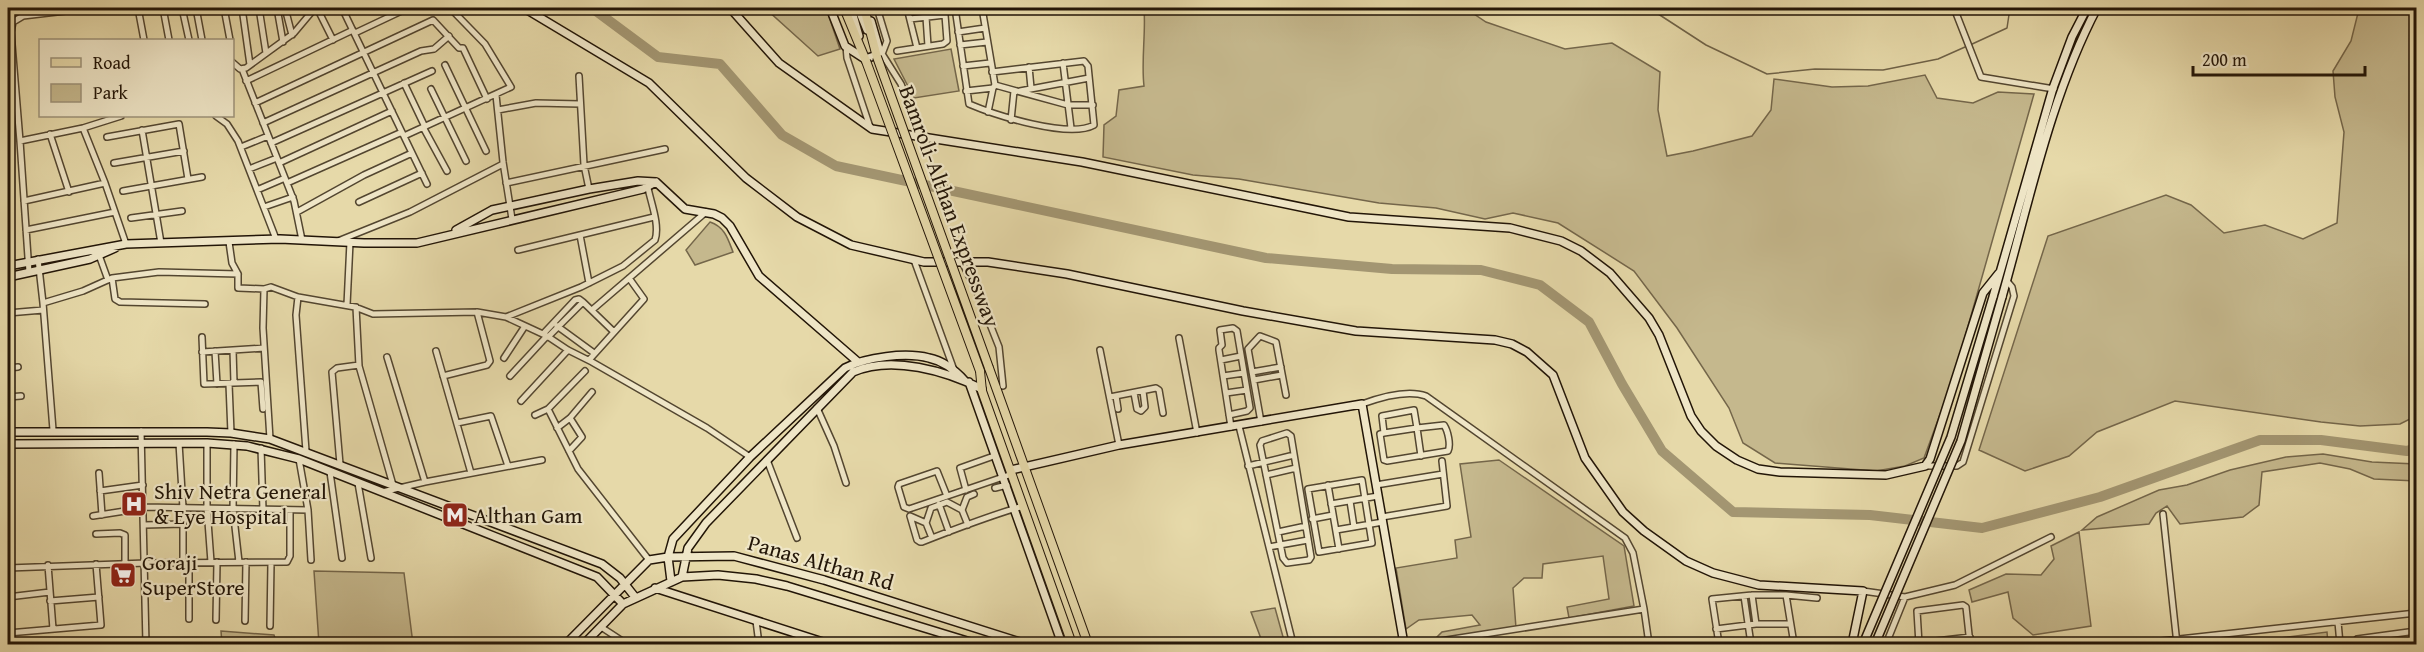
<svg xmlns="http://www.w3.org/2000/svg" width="2424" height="652" font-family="'Gentium Book Plus',serif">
<rect width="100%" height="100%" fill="#e6d9a9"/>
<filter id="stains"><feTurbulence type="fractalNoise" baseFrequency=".00333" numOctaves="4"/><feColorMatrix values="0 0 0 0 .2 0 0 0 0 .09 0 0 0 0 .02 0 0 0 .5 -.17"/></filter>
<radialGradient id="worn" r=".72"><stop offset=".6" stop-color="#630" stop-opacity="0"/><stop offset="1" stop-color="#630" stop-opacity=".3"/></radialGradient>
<path fill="#c5b88d" stroke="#74664a" stroke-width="1.5" d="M777,8H826L840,49L818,56L766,9Z
M1144,8H1465L1486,22L1565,49L1612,43L1660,72L1658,110L1667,156L1693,151L1752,136L1771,110L1774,79L1832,87L1868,86L1925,75L1937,98L1973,103L1998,92L2034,94L1953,379L1924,458L1905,466L1876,471L1775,463L1743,443L1729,408L1677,328L1634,271L1558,223L1513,213L1485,219L1436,208L1379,203L1239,179L1193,175L1103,157L1104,125L1116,116L1119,90L1144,86C1141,60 1146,34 1144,8Z
M2353,8H2416V416L2400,424L2360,426L2321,422L2175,401L2097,432L2069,456L2025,471L1979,450L2048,236L2166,195L2191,205L2224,233L2265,225L2303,239L2337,223L2344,132L2335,97L2333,71L2351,41L2358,13Z
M951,49L959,91L914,98L894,59Z
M710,222C725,227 728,239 733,252L695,265L686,250Z
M2323,454L2372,462L2416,464V481L2374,479L2350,469L2320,463L2262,472L2259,505L2243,517L2180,524L2167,506L2156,513L2149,524L2082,530L2097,517L2159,490L2187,485L2230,470L2286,457Z
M1499,460L1624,546L1634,606L1569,618L1567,607L1609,599L1603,556L1543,564L1542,578H1524L1513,588L1516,628L1434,640L1442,632L1480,625L1472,615L1419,620L1406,629L1396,568L1457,558L1455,540L1471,537L1460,464Z
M2079,532L2091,626L2033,635L2013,618L2008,592L1972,602L1969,590L2006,574L2041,575L2054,559L2051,546Z
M314,571L404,573L413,644H319Z
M1275,608L1285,644H1263L1251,612Z
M221,631L274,635L277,644H222Z
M2327,632L2328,644H2233Z"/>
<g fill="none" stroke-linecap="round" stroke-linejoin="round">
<path stroke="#6f6247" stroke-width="1.5" d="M1649,8L1706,45L1767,74L1815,69L1883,70L1938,59L1965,47
M1970,45L2007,28L2010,8"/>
<path stroke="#a39672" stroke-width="10" d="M592,8L658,57L720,64L782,135L836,166L1266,258L1392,269L1481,270L1540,285L1589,322L1622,384L1662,451L1733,512L1870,515L1982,528L2100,497L2260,440H2321L2407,451L2416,448"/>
<defs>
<path id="street" d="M138,8L144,40
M163,8L169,40
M182,8L189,40
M196,8L202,40
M224,8L230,40
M242,8L250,65
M259,8L266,53
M277,8L283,42
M285,8L292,35
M317,8L333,40
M342,8L427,184
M877,8L887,41L882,54
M907,8L917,48
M955,8L969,104C995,115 1069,139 1094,125L1088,66L1084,61L992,72
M982,8L995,85L1068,105H1093
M1954,8L1981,77L2054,89
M344,11L353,8
M926,17L928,46
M958,32L985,28
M355,33L408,8
M960,45L987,42
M846,46L847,58L870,127
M879,49L901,84L921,136
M897,51L943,44L947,41L945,15L910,19
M232,62L240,69L246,68L294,33L315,8
M1063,63L1071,128
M445,65L486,151
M963,66L990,63
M1029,67L1031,88
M242,69L294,201L302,240
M579,76L584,165L589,189
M246,81L353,30
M404,83L425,127
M431,89L466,161
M966,91L993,88L995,85
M1020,91L1089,78
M496,95L503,162L512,219
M255,103L433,20L459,48H463L487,99
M498,110L536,103L580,104
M988,112L993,88
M216,116L227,124L238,141L276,239
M1011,120L1014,91
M263,123L421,51L434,49L449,36
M423,127L447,171
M83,128L105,183L126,244
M142,130L161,243
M50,134L69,192
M404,136L511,87L485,44L450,8
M107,137L179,124L188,179
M20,141L11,32L13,22L23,16L91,8
M271,143L432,71
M241,147L268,136
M114,163L184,151
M279,163L392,111
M249,169L277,158
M287,183L402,132
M506,183L665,149
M257,190L285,178
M123,191L202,177
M24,201L105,183
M359,202L422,173
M264,207L293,197
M297,212L364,175L412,153
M131,218L182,211
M26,230L115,212
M580,235L589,283
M338,241L410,212L503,164
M229,242L232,263L238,274
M518,250L654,217
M99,255L108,280
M38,259L43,303L53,430
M914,260L954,370
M962,262L978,294L999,347L1003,386
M29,272L20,141L83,128L121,116
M112,278L115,299L120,302L205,304
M264,289L263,328L270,439
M298,297L296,315L306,451
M583,302L613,331
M43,303L83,291L112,278L159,272L238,274V288L264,289L271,287L298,297L355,307L373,314L477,312L506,317L547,336L568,350L592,362L707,428L750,457
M347,305L350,242
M356,307L359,366L393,485
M592,310L706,212
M8,313L43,310
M506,317L581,287L623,266L655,240C660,225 651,203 648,188
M557,326L594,353
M543,334L575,300L579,299L583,302L548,337
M202,337L204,384L261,382L263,409
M1179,338L1197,433
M233,350L234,383
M1100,350L1119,445
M215,351L217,384
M436,351L471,473
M202,352L264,348
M387,357L425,482
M504,358L525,326
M589,360L644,299L629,278
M1221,360L1241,356
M8,368L18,367
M1252,372L1281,367
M443,376L487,365L490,361L477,312
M510,376L547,336
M1223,376L1244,373
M1254,380L1282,375
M229,384L231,433
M1134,393L1137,409L1141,411L1145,407L1143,391
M1226,393L1247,390
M1116,396L1118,409
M8,397L21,396
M1110,397L1156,388L1159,390L1163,413
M521,401L568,350
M1362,404C1381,397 1407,389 1426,396L1625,538L1633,553L1644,609
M817,408L834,446L846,483
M548,409L578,469L649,560
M535,415L548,409L585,371
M1229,415L1247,411L1250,408L1237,331L1233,328L1220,330L1222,345L1219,348V350L1231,427
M8,418L10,432
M1261,422L1248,349L1260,336L1276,342L1286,395
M457,423L491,416L508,466
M1239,426L1293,644
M557,428L570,418L592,392
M141,431L146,644
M1287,433L1291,436L1311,557L1309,560L1287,563L1283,558L1260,445L1262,441Z
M1384,433L1417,428L1414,410L1382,416L1384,433L1380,434L1384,460L1387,461L1448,451C1451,445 1448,431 1444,425L1417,428L1421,456
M179,443L183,508V562
M207,443V508L211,562
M234,444L233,509L239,562
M261,448L263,510
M569,451L582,437L570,418
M299,459L308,510L311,560
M767,460L797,538
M340,464L332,372L337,368L359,365
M1248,466L1294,455
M1925,466H1957L1963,462L2014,296L2012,287L2007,281
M330,472L342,558
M99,473L102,515
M1266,475L1296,468
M1362,480L1372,543L1319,552L1308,489Z
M358,483L371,558
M1328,485L1339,549
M1376,485L1443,474
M995,488L1007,485
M966,490L960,468L991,457
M100,491L143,485
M382,492L425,482L542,460
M947,496L937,471L899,484L898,487L904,507L909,509L1012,474
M1350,501L1354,527
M939,504L949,532
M1331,504L1378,496
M144,507L308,510
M962,510L968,525
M2163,514L2177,644
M93,516L144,508
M1382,517L1447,506L1442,461
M1312,519L1333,515
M926,523L931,508L947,502L962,510L967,497L974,494
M145,525L183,524
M1336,530L1383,522
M1278,532L1306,526
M96,534L120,533L125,535V564
M932,538L926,523L910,516L917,540L920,542H922C955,529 989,516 1023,506
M1269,547L1308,540
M189,562V619
M48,565L53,629
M8,568L146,563L287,562L290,556V510
M1863,591L1905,597L1886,644
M1786,595L1817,598
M1744,596L1751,644
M8,597L50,592
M1905,597L1955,585L2051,537
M50,601L99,597
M216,620L217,562
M245,621L246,562
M756,621L759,644
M2338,622L2340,644
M1756,624H1790
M270,626L271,563
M601,627L627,644
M1716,629L1756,624L1752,595
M8,633L101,625L96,564
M1919,643L1970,637
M1421,644L1644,609L1649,644
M1719,644L1712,599L1752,595H1786L1794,644
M1919,644L1917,611L1963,605L1966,607L1970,644
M2134,644L2416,613
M2352,644L2357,639L2416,631"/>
<path id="secondary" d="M524,8L649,83L746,178L797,217L851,245L924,262H988L1067,274L1243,311L1356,331L1495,340L1512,344L1527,352L1553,375L1585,458L1623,512L1644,531L1686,561L1713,573L1759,585L1863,591L1852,644
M730,8L779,63L872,129L1082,162L1349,217L1510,228L1561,241L1581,251L1610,273L1649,318L1659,335L1691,416L1701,431L1716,446L1737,460L1758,469L1780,472L1886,475L1925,466L1930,459L1983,293L1999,273
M830,8L845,46L865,59L877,55
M851,8L859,36
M858,8L867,30
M871,21L879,49L877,55
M456,230L492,210L589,189L638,181L656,182L685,209L714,214L722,218L730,226L759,276L858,362
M8,266L126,244L280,239L364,243H417L643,189L656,182
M8,277L90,259L115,248
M1993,297L2053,88L2072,37L2087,8
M2002,297C2029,202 2051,95 2097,8
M969,382L1062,644
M8,432H207L231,433L270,439L602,564L620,578L635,597
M8,444L207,443L247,446L299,459L597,577L623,604
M1011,470L1119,445L1362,404L1404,644
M682,577L688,548L706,523L853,372C892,355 946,371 982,389
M671,581L668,557L673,539L750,457L845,368C866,357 906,352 929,358C944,361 955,370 965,381
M655,588L829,644
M566,644L649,560L668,557L734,556L824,580L1026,644
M584,644L623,604L682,577L718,575L756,579L787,586L977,644"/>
<path id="primary" d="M844,8L866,61
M864,8L877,57
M989,368L1088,644
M980,371L982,391L1072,644"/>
</defs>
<use href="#street" stroke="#534630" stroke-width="8"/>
<use href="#secondary" stroke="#221507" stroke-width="10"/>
<use href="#primary" stroke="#221507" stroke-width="10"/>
<use href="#street" stroke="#efe6c7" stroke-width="5"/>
<use href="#secondary" stroke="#efe6c7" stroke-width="7"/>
<use href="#primary" stroke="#e6d9a9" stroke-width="8"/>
<defs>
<path id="secondary-bridge" d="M1863,644L1951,437L1993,297
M1875,644L1961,441L2002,297"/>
<path id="primary-bridge" d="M877,57L989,368
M866,61L980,371"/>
</defs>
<use href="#secondary-bridge" stroke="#221507" stroke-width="10" stroke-linecap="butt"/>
<use href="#primary-bridge" stroke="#221507" stroke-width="10" stroke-linecap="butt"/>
<use href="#secondary-bridge" stroke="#efe6c7" stroke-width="7"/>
<use href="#primary-bridge" stroke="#e6d9a9" stroke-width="8"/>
</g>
<defs>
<symbol id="hospital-square" viewBox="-11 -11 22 22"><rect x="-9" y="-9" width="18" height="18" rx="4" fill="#8f2418" stroke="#efe6c7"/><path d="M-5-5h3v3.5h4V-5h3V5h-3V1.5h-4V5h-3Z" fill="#fff"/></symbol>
<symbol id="metro-square" viewBox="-11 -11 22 22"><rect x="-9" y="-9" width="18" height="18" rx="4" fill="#8f2418" stroke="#efe6c7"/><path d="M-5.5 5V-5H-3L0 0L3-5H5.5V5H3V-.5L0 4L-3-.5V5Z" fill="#fff"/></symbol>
<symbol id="supermarket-square" viewBox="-11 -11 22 22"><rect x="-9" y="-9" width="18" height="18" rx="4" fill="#8f2418" stroke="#efe6c7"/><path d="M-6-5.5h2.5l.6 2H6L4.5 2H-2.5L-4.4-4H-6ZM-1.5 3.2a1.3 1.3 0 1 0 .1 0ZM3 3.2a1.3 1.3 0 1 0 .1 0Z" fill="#fff"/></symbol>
</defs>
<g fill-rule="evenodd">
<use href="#hospital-square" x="119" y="489" width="30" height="30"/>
<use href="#metro-square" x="440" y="500" width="30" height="30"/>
<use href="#supermarket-square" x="108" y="560" width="30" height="30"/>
</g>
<g text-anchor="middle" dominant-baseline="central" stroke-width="4.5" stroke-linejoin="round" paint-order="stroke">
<g font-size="22" fill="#221507" stroke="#efe6c7">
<text transform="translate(950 206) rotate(70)">Bamroli-Althan Expressway</text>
<text transform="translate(821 562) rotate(16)">Panas Althan Rd</text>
</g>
<g font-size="22" fill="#221507" stroke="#efe6c7" text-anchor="start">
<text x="154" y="491">Shiv Netra General<tspan x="154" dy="25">&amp; Eye Hospital</tspan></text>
<text x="474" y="515">Althan Gam</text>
<text x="142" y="562">Goraji<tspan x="142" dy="25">SuperStore</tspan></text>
</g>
</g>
<rect width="2424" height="652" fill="none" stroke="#e6d9a9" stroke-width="30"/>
<rect x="9" y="9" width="2406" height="634" fill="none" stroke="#221507" stroke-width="3"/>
<rect x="15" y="15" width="2394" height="622" fill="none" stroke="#221507" stroke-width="1.5"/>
<rect x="39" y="39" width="195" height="78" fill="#efe6c7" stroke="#9d927a" stroke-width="1.5"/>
<rect x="51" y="58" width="30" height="9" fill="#e6d9a9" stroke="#9d927a" stroke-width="1.5"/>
<text x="93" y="69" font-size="18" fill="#221507">Road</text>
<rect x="51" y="84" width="30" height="18" fill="#c5b88d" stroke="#9d927a" stroke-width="1.5"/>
<text x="93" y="99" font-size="18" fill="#221507">Park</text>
<path d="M2193 66v9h172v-9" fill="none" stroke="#221507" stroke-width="3"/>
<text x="2202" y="66" font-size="18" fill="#221507" stroke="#efe6c7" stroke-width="4.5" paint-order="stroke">200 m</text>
<rect width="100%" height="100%" filter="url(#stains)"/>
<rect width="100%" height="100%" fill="url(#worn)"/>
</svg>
